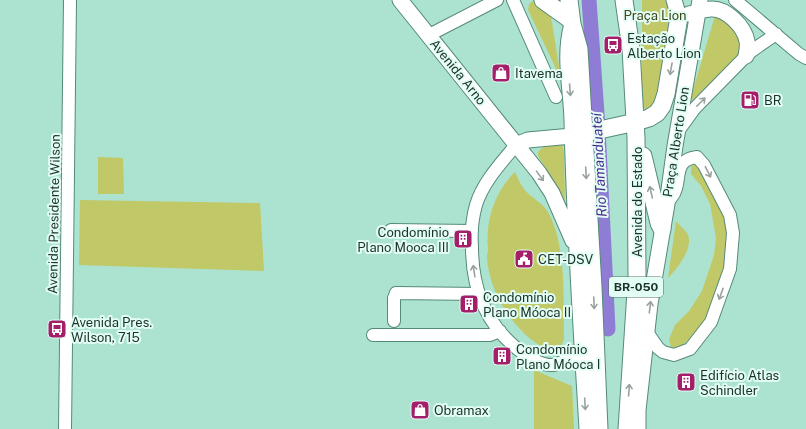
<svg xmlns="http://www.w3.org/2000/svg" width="806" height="429" font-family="'Public Sans',sans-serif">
<rect width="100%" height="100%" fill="#abe3d0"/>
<path fill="#c1c867" d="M534,0L541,3L550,10L560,72L558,73L528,10L529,4Z
M642,0H670L671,5L658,99L657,104L646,110L642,105Z
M715,16H717L742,34L740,53L693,100L691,97L714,19Z
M560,143L563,147L564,152L565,200L538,156V152C544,145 550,144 560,143Z
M98,157L123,158L124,194H98Z
M696,162L727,219L729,237L726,272L705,323L679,349L671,347L669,339L675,325L689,311L702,291L714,255L716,238L710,204L701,186L691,174V167L694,163Z
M515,172C518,178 520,184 524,189C531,198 542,202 548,212C567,245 563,301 564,339L561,346L555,350C542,349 529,339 521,330C502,311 490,286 487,259C486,255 489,252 488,248C485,221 495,191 515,172Z
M80,200L260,203L264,271L79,265Z
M676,221C679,225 684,229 687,233C695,247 677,269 668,278Z
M534,370L572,386L574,429H534Z"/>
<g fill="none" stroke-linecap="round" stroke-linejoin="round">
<path stroke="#8f7cd4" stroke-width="15" d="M589,0L598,128L608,329"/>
<defs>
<path id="minor" d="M513,0L556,97
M735,0L799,54L806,58
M429,35L497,0
M679,130L695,108L746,56L753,50L776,34
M516,145C501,163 483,182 476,205C472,219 471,233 472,247C472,289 486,325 520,351C529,357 541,366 553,365C560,364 575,355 583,351
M391,230L472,231
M394,321V298L396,293L479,294
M647,332L658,348L663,352L674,355L690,349L711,322L730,269L733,233L730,215L704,165L697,157C670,160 684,183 671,198
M373,335H490L500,331
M65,429L70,0"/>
<path id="major" d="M400,0L539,173L552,193L573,241
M674,0L679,17
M689,14C696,13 704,9 711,9C726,8 744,26 747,41C748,46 747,51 746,56
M572,24C563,55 571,88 572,120C574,223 581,326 587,429
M516,145L528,140L572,136
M638,429V410L650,304L667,204L675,146L700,0"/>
<path id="highway" d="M543,0L571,20
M569,0L572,24L579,49L593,287L599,429
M624,0L631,49L636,138L637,276L627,429
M572,136L636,122L649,118L657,113L662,106L666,94L679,17
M643,156L659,223L662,229"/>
</defs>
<use href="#minor" stroke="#558a79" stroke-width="14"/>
<use href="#major" stroke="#558a79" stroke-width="17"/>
<use href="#highway" stroke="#558a79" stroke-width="19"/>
<use href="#minor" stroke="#fff" stroke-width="12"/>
<use href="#major" stroke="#fff" stroke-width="15"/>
<use href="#highway" stroke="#fff" stroke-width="17"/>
</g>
<defs><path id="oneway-shaft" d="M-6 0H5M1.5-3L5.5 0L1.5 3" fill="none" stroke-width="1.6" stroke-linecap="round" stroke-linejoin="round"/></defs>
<g stroke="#98a29f">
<use href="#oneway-shaft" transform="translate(671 69) rotate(100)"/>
<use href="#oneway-shaft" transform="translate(570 90) rotate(86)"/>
<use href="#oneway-shaft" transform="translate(701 102) rotate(-45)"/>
<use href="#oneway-shaft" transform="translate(708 172) rotate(63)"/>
<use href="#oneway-shaft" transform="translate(586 173) rotate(87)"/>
<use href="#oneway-shaft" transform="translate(540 176) rotate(55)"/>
<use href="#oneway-shaft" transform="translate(651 192) rotate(-103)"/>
<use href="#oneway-shaft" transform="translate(474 271) rotate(-99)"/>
<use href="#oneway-shaft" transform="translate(721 294) rotate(110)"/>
<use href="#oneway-shaft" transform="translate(594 303) rotate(88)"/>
<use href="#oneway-shaft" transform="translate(650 307) rotate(-83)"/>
<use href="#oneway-shaft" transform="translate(629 390) rotate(-86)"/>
<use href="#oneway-shaft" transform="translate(585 404) rotate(87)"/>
</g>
<defs>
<symbol id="bus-square" viewBox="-11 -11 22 22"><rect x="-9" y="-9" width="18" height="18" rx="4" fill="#a41e69" stroke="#e2fdf3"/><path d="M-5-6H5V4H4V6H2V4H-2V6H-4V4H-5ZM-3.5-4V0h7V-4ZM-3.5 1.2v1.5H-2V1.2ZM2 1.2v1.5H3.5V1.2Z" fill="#fff"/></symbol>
<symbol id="shop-square" viewBox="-11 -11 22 22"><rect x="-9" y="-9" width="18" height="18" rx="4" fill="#a41e69" stroke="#e2fdf3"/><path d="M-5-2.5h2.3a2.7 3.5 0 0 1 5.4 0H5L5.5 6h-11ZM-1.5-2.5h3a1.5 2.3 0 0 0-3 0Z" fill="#fff"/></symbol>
<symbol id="fuel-square" viewBox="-11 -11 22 22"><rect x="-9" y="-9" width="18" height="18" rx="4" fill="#a41e69" stroke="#e2fdf3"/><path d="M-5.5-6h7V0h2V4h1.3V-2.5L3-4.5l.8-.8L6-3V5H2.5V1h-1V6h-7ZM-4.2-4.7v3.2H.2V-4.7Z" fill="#fff"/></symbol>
<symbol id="building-square" viewBox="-11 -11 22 22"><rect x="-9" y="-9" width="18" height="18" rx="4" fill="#a41e69" stroke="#e2fdf3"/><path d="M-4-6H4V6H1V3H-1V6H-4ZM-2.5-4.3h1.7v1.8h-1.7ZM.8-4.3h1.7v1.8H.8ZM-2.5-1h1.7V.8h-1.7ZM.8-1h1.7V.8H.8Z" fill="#fff"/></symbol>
<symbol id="civic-square" viewBox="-11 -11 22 22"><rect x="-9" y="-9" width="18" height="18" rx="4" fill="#a41e69" stroke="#e2fdf3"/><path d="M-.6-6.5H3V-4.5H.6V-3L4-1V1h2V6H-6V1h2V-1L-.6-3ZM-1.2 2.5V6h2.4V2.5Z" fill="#fff"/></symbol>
</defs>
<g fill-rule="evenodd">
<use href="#bus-square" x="602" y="34" width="22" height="22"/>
<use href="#shop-square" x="490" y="62" width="22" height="22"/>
<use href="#fuel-square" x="739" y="89" width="22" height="22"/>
<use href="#building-square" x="452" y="228" width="22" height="22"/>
<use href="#civic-square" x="513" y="248" width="22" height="22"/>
<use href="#building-square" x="458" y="293" width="22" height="22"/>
<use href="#bus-square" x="46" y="318" width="22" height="22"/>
<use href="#building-square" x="491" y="345" width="22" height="22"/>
<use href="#building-square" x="675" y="371" width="22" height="22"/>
<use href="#shop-square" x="409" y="399" width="22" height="22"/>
</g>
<g text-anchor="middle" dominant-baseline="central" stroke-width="4" stroke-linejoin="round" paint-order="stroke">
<rect fill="#e2fdf3" stroke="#576e66" stroke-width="1" x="609" y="277" width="54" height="20" rx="3"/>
<g font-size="12" font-weight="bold" fill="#1b312a">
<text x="636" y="287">BR-050</text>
</g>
<g font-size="13" fill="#424519" stroke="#e2fdf3">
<text x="655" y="15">Praça Lion</text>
</g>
<g font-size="13" fill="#1b312a" stroke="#e2fdf3" text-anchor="start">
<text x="627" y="38">Estação<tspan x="627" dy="15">Alberto Lion</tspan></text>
<text x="515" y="73">Itavema</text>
<text x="764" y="100">BR</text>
<text x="449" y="232" text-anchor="end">Condomínio<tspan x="449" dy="15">Plano Mooca III</tspan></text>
<text x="538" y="259">CET-DSV</text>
<text x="483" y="297">Condomínio<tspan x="483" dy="15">Plano Móoca II</tspan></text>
<text x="71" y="322">Avenida Pres.<tspan x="71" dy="15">Wilson, 715</tspan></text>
<text x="516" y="349">Condomínio<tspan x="516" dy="15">Plano Móoca I</tspan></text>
<text x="700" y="375">Edifício Atlas<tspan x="700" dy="15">Schindler</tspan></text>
<text x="434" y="410">Obramax</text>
</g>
<g font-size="13" fill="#1b312a" stroke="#e2fdf3">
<text transform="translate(458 72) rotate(51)">Avenida Arno</text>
<text transform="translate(676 142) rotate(-81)">Praça Alberto Lion</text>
<text transform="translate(637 202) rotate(-90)">Avenida do Estado</text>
<text transform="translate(54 214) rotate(-89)">Avenida Presidente Wilson</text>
</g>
<g font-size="14" font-style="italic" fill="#4c2a92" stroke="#e2fdf3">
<text transform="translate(599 165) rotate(-93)">Rio Tamanduateí</text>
</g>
</g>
</svg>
